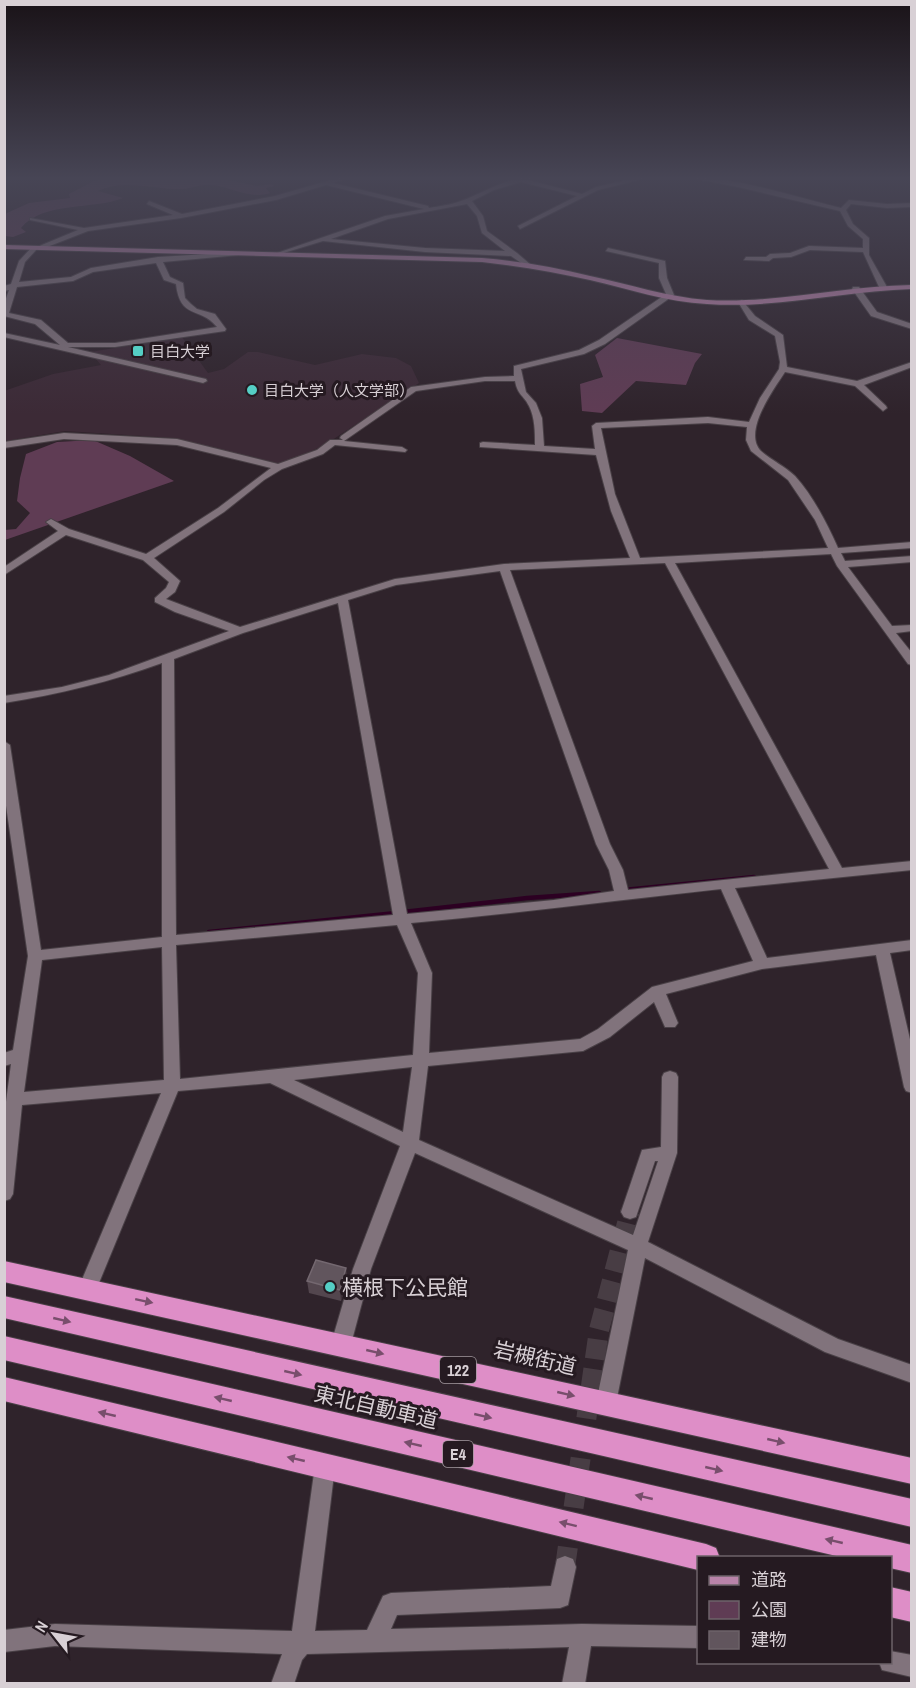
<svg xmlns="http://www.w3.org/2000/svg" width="916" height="1688" font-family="'Archivo Narrow','Noto Sans JP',sans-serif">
<rect width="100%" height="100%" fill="#2f232b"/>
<path fill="#3c2a36" d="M182,337L208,373L224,369L248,352H258L315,365L362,354L396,358L411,366L419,383L323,446L281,464L173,438L65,431L5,441L4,391L53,374L101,365L90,352Z"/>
<path fill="#5f3c54" d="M116,177H213L257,186L271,184L274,186L266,188L270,193C249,200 230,186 210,185C201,184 191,189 182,189C155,190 124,178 98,191L123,198C94,210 43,201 21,228L26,232L13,237L5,236V215L7,213L29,203L70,198L69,194L94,181Z
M617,338L702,354L695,363L686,385L636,381L602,413L582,411L580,384L603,377L595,355Z
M93,440L130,456L174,481L5,540L4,530L16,529L30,513L17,501L20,478L26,454L57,442Z"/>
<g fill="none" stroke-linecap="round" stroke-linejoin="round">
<path stroke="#2c0022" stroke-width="4.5" d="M624,890L754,877
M403,912L527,898L599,893
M209,932L396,913"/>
<path stroke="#483d44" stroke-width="20" stroke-dasharray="20 10" stroke-linecap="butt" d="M565,1567L599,1330L630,1212"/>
<defs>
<path id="minor" d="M341,177H351L333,183L428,206L429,208C439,206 451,205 461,201C485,192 507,177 533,177L528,180L582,194L596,187L639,177H651L598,190L520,229L518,226L577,196L521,182L494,190L472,201L483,216L487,231L517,253L531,265L527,267L511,256L425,252L323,241L277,255V253L385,216L424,209L326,185L276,200L181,218L88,231L42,249H37L25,262L19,282L71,277L91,268L158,257L241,252L239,255L163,262L170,277L183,283L185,298L191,304L197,309L215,314L226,329L225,331L115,347H68L206,379L207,381L203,383L4,337V333L60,345L35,324L4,316V304L9,290L4,291V286L11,284L19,261L32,247H37L78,230L30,220V218L84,228L173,215L147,204L149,201L182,214L275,196ZM467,204L477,216L482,233L505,251L425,248L331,239L388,219ZM156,263L164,280L176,284C180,320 200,306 217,327L115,343H68L41,320L9,313L17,287L73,281L93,272Z
M686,177C738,177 791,196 841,208L849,200L887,204L912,203V207L887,208L851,204L846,210L853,224L869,238V255L887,287L883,289L879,287L863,252L810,250L791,257L773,258L769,261L744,260L746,257H766L770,254L790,253L809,246L863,248V239L848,226L840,211L738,187Z
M608,248L665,261L667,278L674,295L605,344L584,354L521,369L526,392L536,403L542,418L544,446L595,449L592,426L596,423L708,417L749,422L760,398L779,369L780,362L775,336L749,320L738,302L742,300L755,316L783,335L787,367L857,381L912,362V367L864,385L886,406L887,408L883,411L855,386L785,372C774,389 742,432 761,451C771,460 785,466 795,476C813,496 827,523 838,548L912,542V548L841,553L845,561L912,556V562L848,567L892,626L912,625V631L896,633L912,653V665L908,664L837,566L831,554L675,563L842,868L912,861V870L735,888L767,958L912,940V950L890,953L912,1048V1093L906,1091L904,1087L876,955L762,969L666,994L678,1023L675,1027H665L654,1002L610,1037L583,1051L428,1066L419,1140L633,1235L658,1161H655L636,1217L630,1219L624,1217L621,1212L642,1150L661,1147L662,1077L664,1073L670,1071L676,1073L678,1077L677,1153L648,1242L838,1339L912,1365V1383L825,1352L645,1258L616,1403L613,1410L606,1412L599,1410L596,1403L628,1250L415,1153L371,1269L351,1344L348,1350L341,1353L334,1350L331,1344L353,1269L400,1146L270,1083L178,1091L94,1295L87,1297L80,1295L78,1289L161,1093L22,1105L13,1194L10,1199L4,1201V1117L11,1064L4,1066V1053L13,1050L28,956L4,792V741L10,745L41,950L162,937V663C110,682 59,694 4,703V696L62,687L109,675L229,631L175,612L155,602V598L166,588L169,582L143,560L66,535L4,575V567L58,531L46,522L51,519L69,529L146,554L218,508L271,468L177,445L64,439L4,448V442L64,433L177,439L278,464L317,450L330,440H343L340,438L341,436L411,387L485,377L514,376V366L579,350L599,340L666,294L659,278V263L606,251ZM485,381H515C518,396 523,394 529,406C535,418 535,432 535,445L483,442L480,443V447L596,455L611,511L630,558L504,564L395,579L240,627L166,599L175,592L180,581L154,558L224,512L264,480L282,469L323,454L335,445L405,452L407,450L402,447L344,441L416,391ZM708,423L747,427L746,440L751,451L788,480L815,520L828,548L640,558L615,494L601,428ZM665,563L829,869L628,890L623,870L610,844L510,570ZM500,571L596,844L609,870L614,891L554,900L407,914L348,600L396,585ZM338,603L393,915L176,935L174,659L243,633ZM721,889L753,961L652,987L598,1029L580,1039L429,1053L432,973L411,923C514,914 618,900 721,889ZM397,925L418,973L413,1055L180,1079L176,945ZM162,947L164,1080L24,1092L42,960ZM412,1067L403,1132L294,1080Z
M853,287H859L877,312L912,324V329L871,316L852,289Z
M325,1456L332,1459L335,1466L315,1631L367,1630L383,1596L391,1593L551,1586L557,1559L565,1556L573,1559L576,1567L568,1605L560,1608L397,1615L391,1629L582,1624L698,1626V1648L591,1646L585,1684H562L569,1647L307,1654L302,1660L294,1684H271L282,1654L55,1646L4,1652V1630L55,1624L292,1631L315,1466L318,1459Z
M890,1651L912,1655V1677L882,1670L879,1662H890Z"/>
<path id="major" d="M4,245L482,258C519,261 554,267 590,276C629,284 667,297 707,300C775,304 843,286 912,285V289C843,291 775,309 707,304C667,302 629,289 590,280C554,272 519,266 482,262L4,249Z"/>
<path id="highway" d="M4,1261L912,1458V1484L4,1282Z
M4,1296L912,1499V1527L4,1318Z
M4,1336L912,1545V1573L890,1568V1558H845L4,1360Z
M4,1377L706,1544L716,1548L720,1558H698V1570L4,1401Z
M890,1587L912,1592V1622L890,1617Z"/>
</defs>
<use href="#minor" stroke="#494046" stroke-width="2"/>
<use href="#major" stroke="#494046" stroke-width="2"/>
<use href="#highway" stroke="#494046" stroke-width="2"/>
<use href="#minor" fill="#81737c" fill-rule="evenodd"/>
<use href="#major" fill="#b983a9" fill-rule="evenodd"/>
<use href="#highway" fill="#de8ec7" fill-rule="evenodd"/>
</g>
<path fill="#53464e" d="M346,1268L347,1280L341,1301L309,1293L307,1281Z"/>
<path fill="#3f323a" d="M346,1268L347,1280L341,1301L340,1290Z"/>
<path fill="#61555d" stroke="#746870" stroke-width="1.5" d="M316,1260L346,1268L340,1290L307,1281Z"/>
<defs><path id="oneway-solid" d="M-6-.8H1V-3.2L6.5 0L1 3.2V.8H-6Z" transform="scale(1.5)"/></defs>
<g fill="#784e6c">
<use href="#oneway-solid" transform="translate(144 1301) rotate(12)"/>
<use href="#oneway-solid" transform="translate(62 1320) rotate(13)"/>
<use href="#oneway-solid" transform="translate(375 1352) rotate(13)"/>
<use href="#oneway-solid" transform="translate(293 1373) rotate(13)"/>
<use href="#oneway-solid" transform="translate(566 1394) rotate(13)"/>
<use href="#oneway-solid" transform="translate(223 1399) rotate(-167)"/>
<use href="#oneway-solid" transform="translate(107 1414) rotate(-167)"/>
<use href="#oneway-solid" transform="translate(483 1416) rotate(13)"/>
<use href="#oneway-solid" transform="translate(776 1441) rotate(13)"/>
<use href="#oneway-solid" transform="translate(413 1444) rotate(-167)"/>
<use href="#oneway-solid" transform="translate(296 1459) rotate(-167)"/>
<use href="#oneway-solid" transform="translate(714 1469) rotate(13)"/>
<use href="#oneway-solid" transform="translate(644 1497) rotate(-167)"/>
<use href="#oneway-solid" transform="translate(568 1524) rotate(-166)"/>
<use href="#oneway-solid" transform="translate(834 1541) rotate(-167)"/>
</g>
<linearGradient id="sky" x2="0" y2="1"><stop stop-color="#1a1318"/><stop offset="0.43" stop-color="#474555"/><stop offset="1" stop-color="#474555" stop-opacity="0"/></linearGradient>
<rect width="916" height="414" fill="url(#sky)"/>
<g fill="#55cec5" stroke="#251a21" stroke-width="2">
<rect x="132" y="345" width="12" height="12" rx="3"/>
<circle cx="252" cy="390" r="6"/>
<circle cx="330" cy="1287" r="6"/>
</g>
<g text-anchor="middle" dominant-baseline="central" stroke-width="6" stroke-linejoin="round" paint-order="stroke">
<g font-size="15" fill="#d8d0d5" stroke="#251a21" text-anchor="start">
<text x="150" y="351">目白大学</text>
<text x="264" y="390">目白大学（人文学部）</text>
</g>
<g fill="#251a21" stroke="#a2999f" stroke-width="1.5">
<rect x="440" y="1357" width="36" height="26" rx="4.5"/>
<rect x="443" y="1441" width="30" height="26" rx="4.5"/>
</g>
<g font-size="16" font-weight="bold" fill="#d8d0d5">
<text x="458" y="1370">122</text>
<text x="458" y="1454">E4</text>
</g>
<g font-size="21" fill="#d8d0d5" stroke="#251a21" text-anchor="start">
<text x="342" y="1287">横根下公民館</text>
</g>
<g font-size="21" fill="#d8d0d5" stroke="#251a21">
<text transform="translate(535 1358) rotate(13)">岩槻街道</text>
<text transform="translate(376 1407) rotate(13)">東北自動車道</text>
</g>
</g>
<rect width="916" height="1688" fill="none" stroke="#d8d0d5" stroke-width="12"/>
<rect x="697" y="1556" width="195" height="108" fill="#251a21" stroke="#6d6369" stroke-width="1.5"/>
<rect x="709" y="1576" width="30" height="9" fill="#b983a9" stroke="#6d6369" stroke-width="1.5"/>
<text x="751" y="1586" font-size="18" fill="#d8d0d5">道路</text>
<rect x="709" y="1601" width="30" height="18" fill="#5f3c54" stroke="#6d6369" stroke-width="1.5"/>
<text x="751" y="1616" font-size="18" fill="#d8d0d5">公園</text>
<rect x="709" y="1631" width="30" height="18" fill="#61555d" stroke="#6d6369" stroke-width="1.5"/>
<text x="751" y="1646" font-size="18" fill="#d8d0d5">建物</text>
<g transform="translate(54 1634) rotate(301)" stroke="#251a21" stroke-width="4.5" paint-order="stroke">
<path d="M0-4.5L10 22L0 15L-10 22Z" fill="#d8d0d5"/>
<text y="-9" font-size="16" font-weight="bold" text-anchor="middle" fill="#d8d0d5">N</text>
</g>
</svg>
